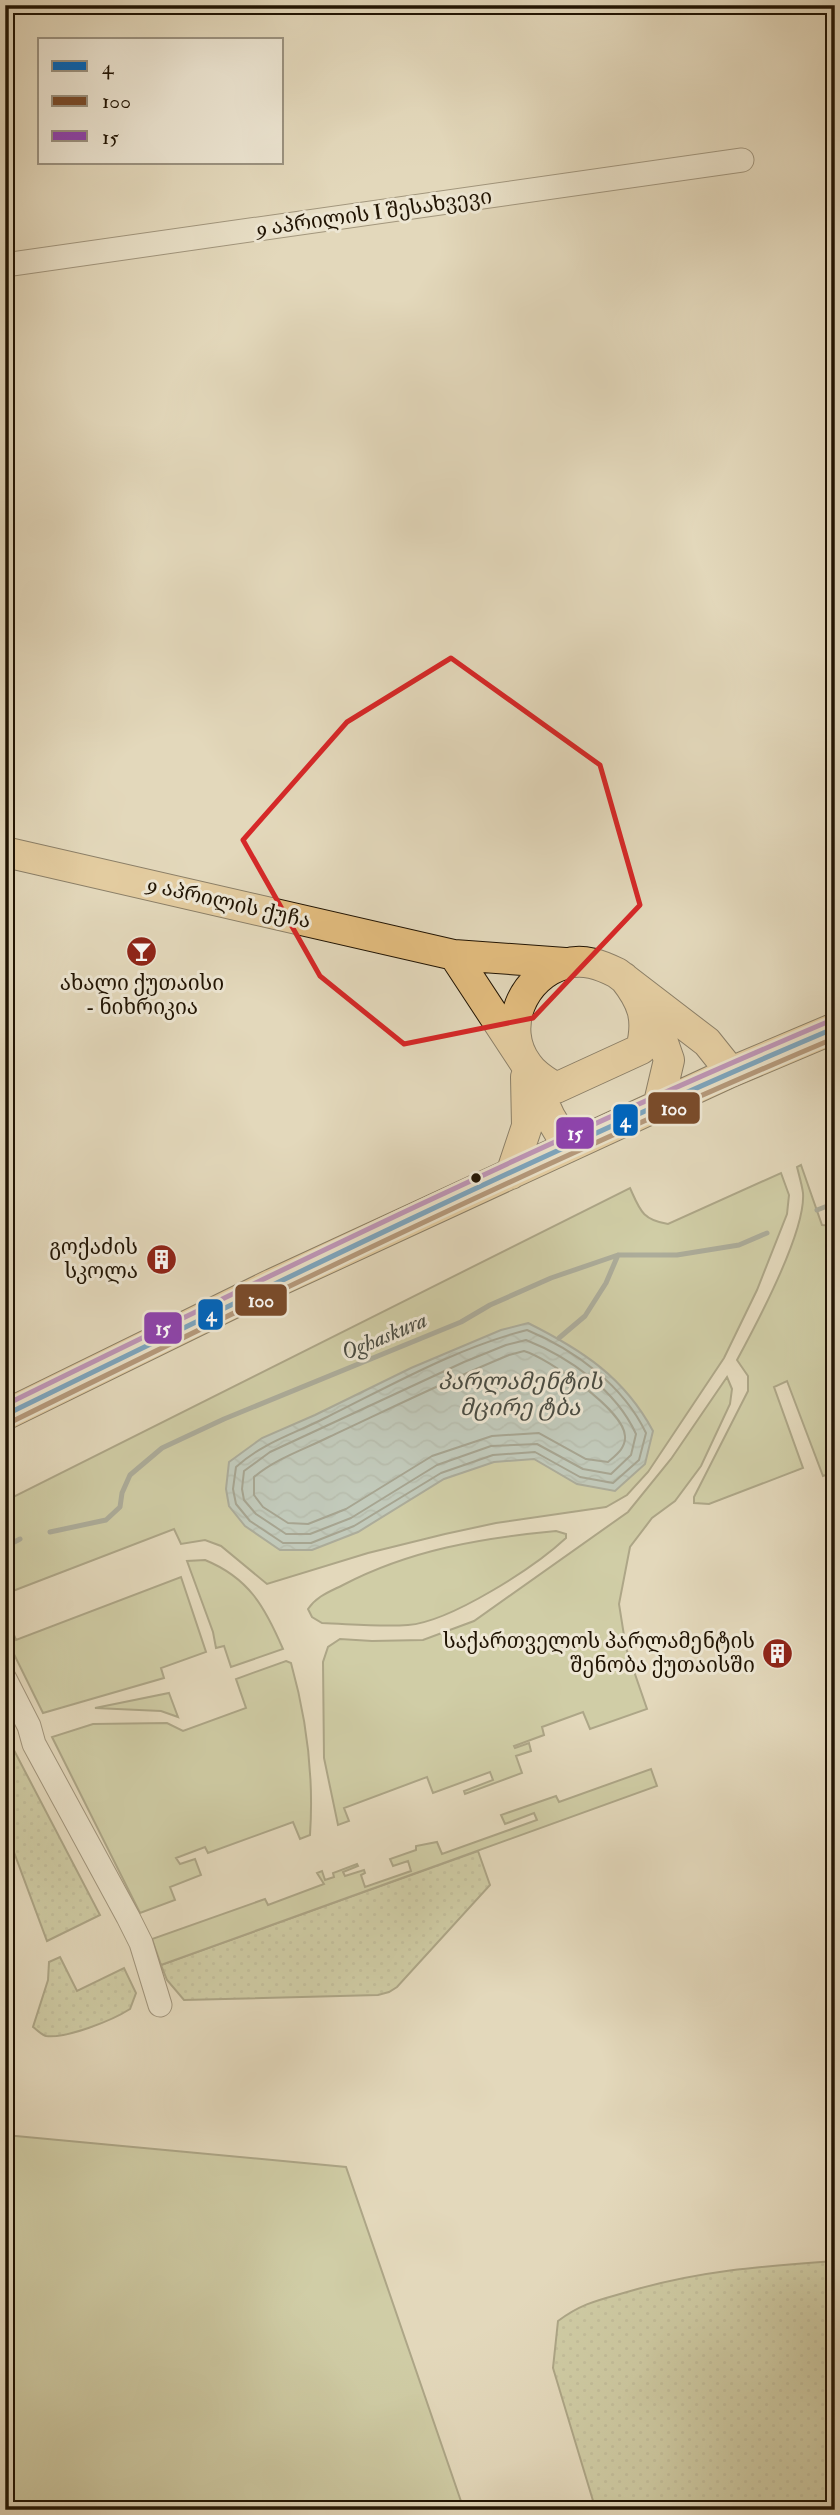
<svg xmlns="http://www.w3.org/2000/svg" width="840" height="2515" font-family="'IM FELL Double Pica','Noto Serif Georgian',serif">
<defs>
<pattern id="grass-dots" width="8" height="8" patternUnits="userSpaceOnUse" patternTransform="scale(1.75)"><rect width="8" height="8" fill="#b8be8d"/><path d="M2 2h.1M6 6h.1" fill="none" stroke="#9ea278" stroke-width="1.8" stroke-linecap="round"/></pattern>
<pattern id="water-waves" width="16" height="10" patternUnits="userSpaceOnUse" patternTransform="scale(1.75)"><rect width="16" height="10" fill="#99b8ba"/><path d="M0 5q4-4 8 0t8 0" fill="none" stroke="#849d9e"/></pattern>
</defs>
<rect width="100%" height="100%" fill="#e3d8bb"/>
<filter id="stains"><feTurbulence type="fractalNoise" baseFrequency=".00286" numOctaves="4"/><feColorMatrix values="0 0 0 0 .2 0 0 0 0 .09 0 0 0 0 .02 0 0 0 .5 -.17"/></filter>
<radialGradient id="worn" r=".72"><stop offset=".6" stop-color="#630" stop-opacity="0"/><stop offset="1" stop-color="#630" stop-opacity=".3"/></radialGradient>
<path fill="url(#grass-dots)" stroke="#6c6948" stroke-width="2" d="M5,1733L100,1915L47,1941L5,1828Z
M478,1851L490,1885L397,1987L389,1992L378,1995L184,2000L167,1980L161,1965Z
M60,1957L77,1991L124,1968L136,1993L130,2009C113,2020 66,2039 46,2036C42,2035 37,2030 33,2027L48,1980L49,1962Z
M835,2261V2510H585L594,2504L553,2368L558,2321C582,2303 599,2300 627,2292C697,2271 762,2266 835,2261Z"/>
<path fill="#b8be8d" stroke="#6c6948" stroke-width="2" d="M801,1165L822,1225L835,1226V1472L823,1476L787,1381L774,1387L803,1468L709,1504L694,1503V1497L748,1391V1376L737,1360C756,1325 806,1232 803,1193C802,1185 799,1175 797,1167Z
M781,1173L789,1195L787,1214L757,1290L724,1358L648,1472L627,1495L606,1507L496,1523L445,1534L368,1553L267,1584L221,1546L205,1540L181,1544L174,1529L5,1594V1501L630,1188C640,1210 642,1220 668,1224Z
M727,1377L732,1389L730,1404L701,1466L675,1501L652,1518L630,1547L619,1604L626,1648L647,1709L590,1729L583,1712L542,1727L544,1735L514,1746L515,1748L529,1743L531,1751L516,1756L522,1773L465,1794L464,1791L493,1780L490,1772L433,1793L427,1777L344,1808L349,1821L338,1825L324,1758L323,1662L328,1647L340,1639L372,1641L423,1640L474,1621L628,1512L671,1459Z
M556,1531L566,1534V1538C535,1567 450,1622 408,1625C380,1627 350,1624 322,1623L312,1617L308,1609C317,1596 329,1592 343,1585C410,1550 481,1538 556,1531Z
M205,1560C249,1578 265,1607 283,1649L231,1667L224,1646L216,1648L213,1632L187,1561Z
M181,1577L206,1652L161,1668L164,1678L43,1713L5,1636V1613L16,1640Z
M286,1661L291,1663C307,1720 314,1776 310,1835L300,1839L293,1822L208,1853L205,1847L176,1858L180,1864L195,1859L201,1875L170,1887L175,1900L140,1913L52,1737L93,1724L167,1723L183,1731L246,1708L236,1679Z
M169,1693L178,1717L161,1711L95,1708Z
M651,1769L657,1786L161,1965L152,1939L265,1899L268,1905L324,1884L317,1873L322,1871L325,1880L334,1877L333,1873L357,1864L358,1866L343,1872L345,1876L364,1870L365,1873L361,1875L365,1887L411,1871L408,1861L393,1866L390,1859L416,1850V1846L437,1842L442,1854L537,1820L534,1813L505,1824L501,1815L556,1796L559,1802Z
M5,2135L346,2167L464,2510H5Z"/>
<path fill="url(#water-waves)" stroke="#697671" stroke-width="2" d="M528,1323C582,1350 624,1377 653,1431L645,1464L615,1491L577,1484L534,1459L494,1462L444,1479L358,1532L312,1550H280L245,1526L229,1506L226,1489L229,1462L262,1438L315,1415L411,1368L501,1330Z"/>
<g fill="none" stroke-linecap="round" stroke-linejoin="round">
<path stroke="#5d665e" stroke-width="2" d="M527,1330C575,1350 623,1385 646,1433L639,1460L613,1483L580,1477L535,1452L493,1455L441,1473L354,1526L311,1543H283L250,1521L236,1504L233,1489L236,1467C262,1443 294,1434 325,1418C390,1386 456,1348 527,1330Z
M526,1340C569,1357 616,1390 636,1434L631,1455L611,1474L583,1469L537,1444L491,1446L437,1465L351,1518L310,1534H286L256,1514L244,1500L242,1489L244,1471L270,1452L464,1362L506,1345Z
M524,1351C548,1358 624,1410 625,1436C626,1448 616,1455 608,1462L586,1459L539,1433L492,1436L432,1456L346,1509L308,1524L288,1523L263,1507L254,1495V1477C277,1458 303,1450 329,1437C389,1409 448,1380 509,1355Z"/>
<path stroke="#697671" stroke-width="5" d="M817,1210L835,1203
M559,1338L585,1316L606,1283L618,1255
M50,1532L106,1520L120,1507L122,1493L130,1475L162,1448L224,1419L461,1322L490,1305L551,1278L618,1255H677L739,1245L767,1233
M5,1547L20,1539"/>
<defs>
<path id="minor" d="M5,265L742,160
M5,1679L29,1726L34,1744L128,1917L141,1943L160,2005"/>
<path id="major" d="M5,852L454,955L565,963
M454,955L525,1063L550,1117L568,1147
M624,978C643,1002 649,1019 641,1049L556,1088C545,1081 534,1075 527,1064C500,1028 523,975 565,964C583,958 601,965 617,973L707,1042L731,1072
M651,1008L669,1060L658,1107
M511,1174L527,1126L526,1077
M5,1415L272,1284L731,1072L835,1028"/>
</defs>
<use href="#minor" stroke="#524531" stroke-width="25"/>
<use href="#major" stroke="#211403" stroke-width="32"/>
<use href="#minor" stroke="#ede6d3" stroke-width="23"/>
<use href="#major" stroke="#e2bc7e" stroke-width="30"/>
<defs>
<path id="bus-1" d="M5,1415C279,1281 554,1147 835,1028"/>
<path id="bus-2" d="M9,1423C281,1289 555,1156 835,1038"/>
<path id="bus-3" d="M5,1405C278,1271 552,1138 832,1020"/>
</defs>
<use href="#bus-1" stroke="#ede6d3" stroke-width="10"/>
<use href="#bus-2" stroke="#ede6d3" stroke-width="10"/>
<use href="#bus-3" stroke="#ede6d3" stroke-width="10"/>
<use href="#bus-1" stroke="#0065bd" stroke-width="5"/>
<use href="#bus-2" stroke="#7a4b2a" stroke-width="5"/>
<use href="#bus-3" stroke="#8e44ad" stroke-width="5"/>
</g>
<path d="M0 0H840V2515H0ZM451,658L600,765L640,905L533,1018L404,1044L320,976L243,840L347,722Z" fill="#e3d8bb" fill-opacity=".55" fill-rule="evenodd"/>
<path fill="none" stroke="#d62828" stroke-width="5" stroke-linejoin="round" d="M451,658L600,765L640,905L533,1018L404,1044L320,976L243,840L347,722Z"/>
<defs>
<symbol id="bar-disc" viewBox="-11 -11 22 22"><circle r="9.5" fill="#8f2418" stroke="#ede6d3"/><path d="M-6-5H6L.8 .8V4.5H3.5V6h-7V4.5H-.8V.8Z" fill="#fff"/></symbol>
<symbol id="building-disc" viewBox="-11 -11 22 22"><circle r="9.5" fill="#8f2418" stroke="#ede6d3"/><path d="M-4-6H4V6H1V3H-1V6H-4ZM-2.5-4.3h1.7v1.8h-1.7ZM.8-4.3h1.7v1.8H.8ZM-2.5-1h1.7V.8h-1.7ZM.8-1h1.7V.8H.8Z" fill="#fff"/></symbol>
</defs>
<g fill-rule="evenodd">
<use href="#bar-disc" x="124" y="934" width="35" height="35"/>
<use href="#building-disc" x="144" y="1242" width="35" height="35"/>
<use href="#building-disc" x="760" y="1636" width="35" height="35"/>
</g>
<circle fill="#211403" stroke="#ede6d3" stroke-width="2.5" cx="476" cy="1178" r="6"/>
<g text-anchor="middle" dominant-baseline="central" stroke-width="6" stroke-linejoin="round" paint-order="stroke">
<g font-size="21" fill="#211403" stroke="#ede6d3">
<text transform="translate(374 213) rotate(-8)">9 აპრილის I შესახვევი</text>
<text transform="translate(229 903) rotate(13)">9 აპრილის ქუჩა</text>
</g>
<g font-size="21" fill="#211403" stroke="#ede6d3" text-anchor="end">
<text x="142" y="983" text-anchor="middle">ახალი ქუთაისი<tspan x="142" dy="24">- ნიხრიკია</tspan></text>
<text x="138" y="1247">გოქაძის<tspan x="138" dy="24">სკოლა</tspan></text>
<text x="755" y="1641">საქართველოს პარლამენტის<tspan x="755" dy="24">შენობა ქუთაისში</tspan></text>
</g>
<g font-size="23" font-style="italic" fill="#4b4d43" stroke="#ede6d3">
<text transform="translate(384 1336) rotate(-23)">Oghaskura</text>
<text x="520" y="1381">პარლამენტის<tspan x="520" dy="26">მცირე ტბა</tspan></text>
</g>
</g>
<g stroke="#ede6d3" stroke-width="2.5">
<rect x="647" y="1091" width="54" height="34" rx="7" fill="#7a4b2a"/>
<rect x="612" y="1103" width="27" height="34" rx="7" fill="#0065bd"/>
<rect x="555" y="1116" width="40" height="34" rx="7" fill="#8e44ad"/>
<rect x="234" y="1283" width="54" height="34" rx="7" fill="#7a4b2a"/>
<rect x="197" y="1298" width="27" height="33" rx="7" fill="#0065bd"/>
<rect x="143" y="1311" width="40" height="34" rx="7" fill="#8e44ad"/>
</g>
<g font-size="19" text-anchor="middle" font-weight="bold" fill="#fff">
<text x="674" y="1115">100</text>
<text x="625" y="1127">4</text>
<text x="575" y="1140">15</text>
<text x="261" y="1307">100</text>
<text x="211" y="1321">4</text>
<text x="163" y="1335">15</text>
</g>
<rect width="840" height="2515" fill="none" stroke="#e3d8bb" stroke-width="28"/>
<rect x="7" y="7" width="826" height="2501" fill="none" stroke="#211403" stroke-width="3.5"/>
<rect x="14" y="14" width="812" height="2487" fill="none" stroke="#211403" stroke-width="2"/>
<rect x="38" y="38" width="245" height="126" fill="#ede6d3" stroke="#9b9280" stroke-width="2"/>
<rect x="52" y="61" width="35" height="10" fill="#0065bd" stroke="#9b9280" stroke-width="2"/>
<text x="102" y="74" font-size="21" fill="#211403">4</text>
<rect x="52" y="96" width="35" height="10" fill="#7a4b2a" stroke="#9b9280" stroke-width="2"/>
<text x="102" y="108" font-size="21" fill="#211403">100</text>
<rect x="52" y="131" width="35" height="10" fill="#8e44ad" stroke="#9b9280" stroke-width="2"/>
<text x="102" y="144" font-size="21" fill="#211403">15</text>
<rect width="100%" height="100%" filter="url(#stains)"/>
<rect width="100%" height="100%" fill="url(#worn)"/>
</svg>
